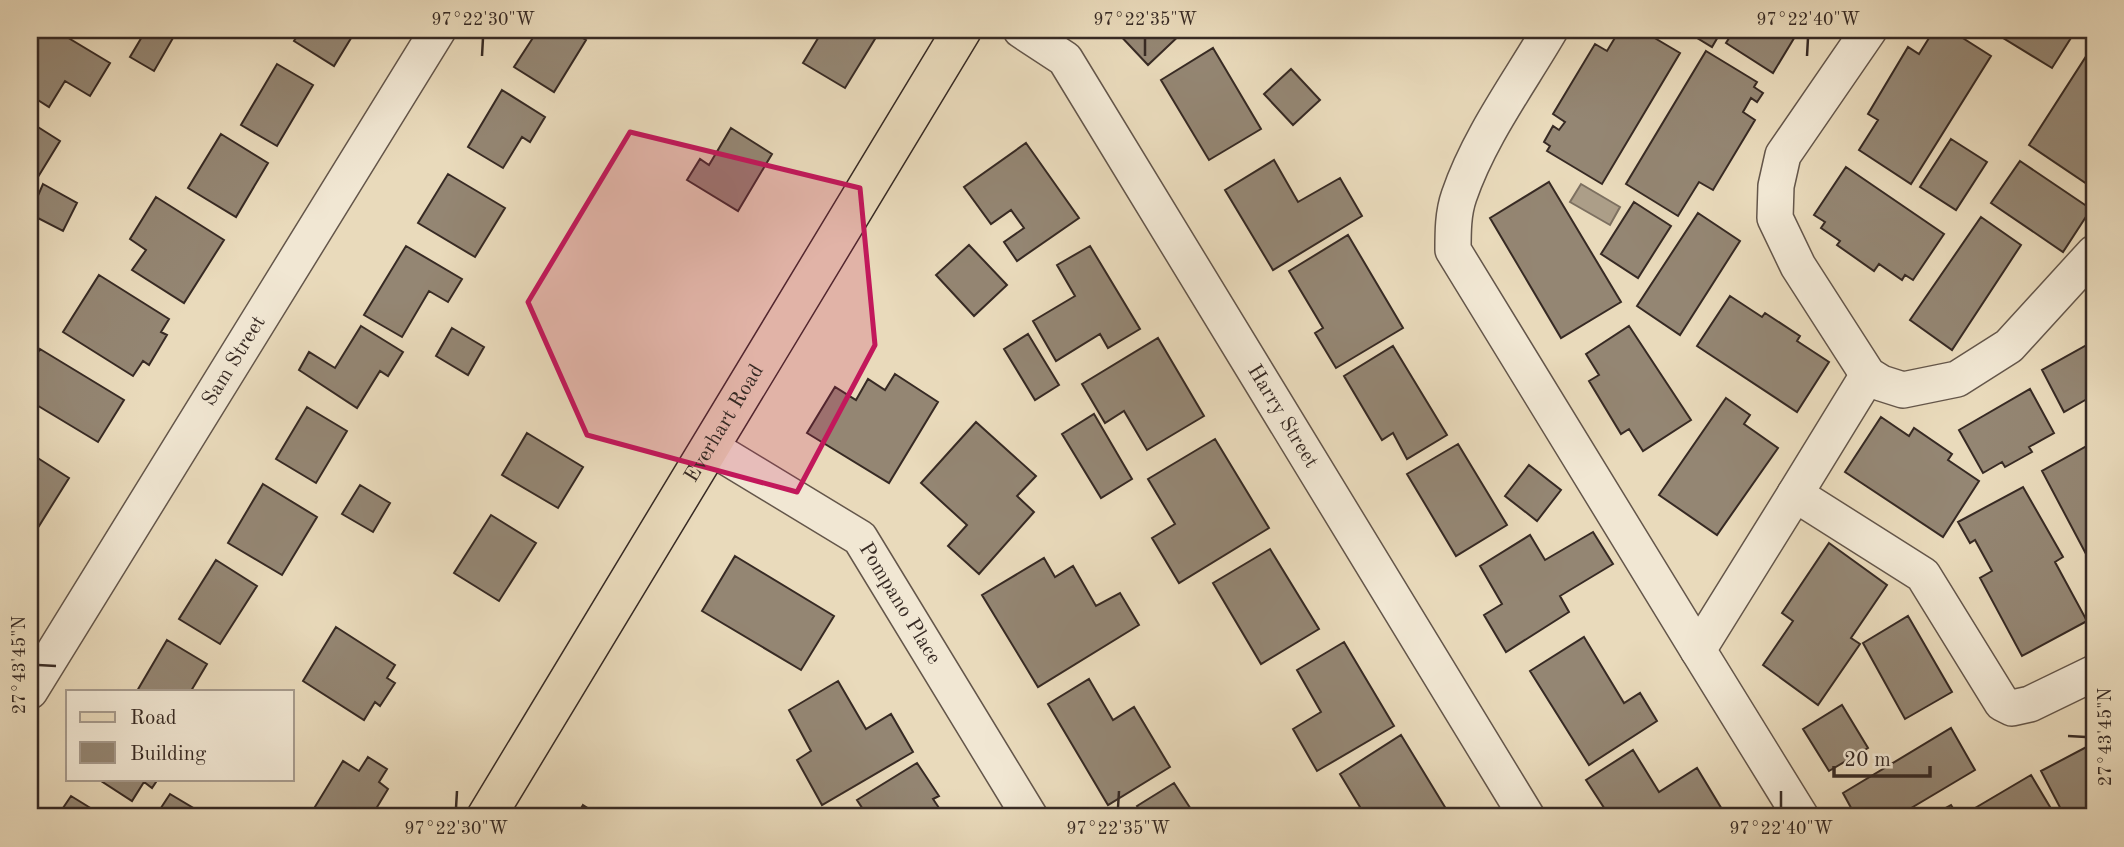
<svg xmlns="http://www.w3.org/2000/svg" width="2124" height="847" font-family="'Old Standard TT',serif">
<rect width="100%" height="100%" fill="#e9dabb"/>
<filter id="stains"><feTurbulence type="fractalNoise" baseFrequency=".00286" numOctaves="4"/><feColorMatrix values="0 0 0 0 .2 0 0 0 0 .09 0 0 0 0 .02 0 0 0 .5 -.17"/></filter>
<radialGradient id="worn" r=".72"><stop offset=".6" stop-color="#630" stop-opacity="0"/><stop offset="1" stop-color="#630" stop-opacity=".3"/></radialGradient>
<path fill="#ac9e88" stroke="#7d7060" stroke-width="2" d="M1581,184L1620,207L1610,225L1570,202Z"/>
<path fill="#948673" stroke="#372a24" stroke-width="2" d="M37,30H55L110,63L90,96L65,81L49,107L30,95V42Z
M146,30L177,31L154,71L130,57Z
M301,30H356L334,66L294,41Z
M538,30H569L586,40L554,92L514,67Z
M771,30H787L783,37Z
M823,30H871L878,34L845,88L803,63Z
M1115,30H1185L1148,65Z
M1611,30H1641L1680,53L1602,184L1547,151L1550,146L1544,142L1553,126L1559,130L1565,122L1553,114L1595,44L1607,51L1616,36L1610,32Z
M1684,30H1722L1712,47Z
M1734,30H1799L1773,73L1726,43Z
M1934,30H1950L1991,56L1911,184L1859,150L1878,120L1868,114L1908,47L1919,54Z
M1990,30H2076L2052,68Z
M2094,44V179L2090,186L2029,145Z
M1213,48L1261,129L1209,160L1161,80Z
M1706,51L1757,82L1754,87L1763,93L1757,102L1751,98L1743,112L1755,120L1713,190L1699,182L1678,216L1626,184Z
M277,64L313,85L277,146L241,125Z
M1291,69L1320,100L1293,125L1264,94Z
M502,90L545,117L530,142L522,137L503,168L468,147Z
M30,122L60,141L30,190Z
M731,128L772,154L738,211L687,180L700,159L709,165Z
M221,134L268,163L236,217L188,188Z
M1951,139L1987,162L1956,210L1920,187Z
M1026,143L1079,218L1017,261L1004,242L1024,228L1011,210L991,224L964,187Z
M1274,160L1298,202L1340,178L1362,216L1273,270L1225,190Z
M2020,161L2091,209L2063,252L1991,203Z
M1846,167L1944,234L1913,280L1905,275L1902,280L1879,264L1874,271L1837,245L1840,241L1821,228L1825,222L1814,215Z
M448,174L505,208L475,257L418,223Z
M1549,182L1621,302L1561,338L1490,218Z
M43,184L77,203L63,231L30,214Z
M156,197L224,240L184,303L132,270L146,250L130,239Z
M1634,202L1671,226L1638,278L1601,254Z
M1698,213L1740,241L1680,335L1637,306Z
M1981,217L2021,245L1952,350L1910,320Z
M1348,235L1403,328L1336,368L1315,333L1323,328L1289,271Z
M969,245L1007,285L974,316L936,275Z
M406,246L462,279L448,302L429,291L402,337L364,315Z
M1090,246L1140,329L1108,348L1100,334L1056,361L1033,321L1075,296L1057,265Z
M99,275L169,319L161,332L167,335L149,365L143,361L133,376L63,332Z
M1730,296L1762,317L1765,313L1800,336L1797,341L1829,362L1797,412L1697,346Z
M361,326L403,352L388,376L380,371L357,408L299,370L309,352L335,368Z
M1629,326L1691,420L1643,451L1629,429L1621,434L1589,381L1599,375L1586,354Z
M452,328L484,347L468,375L436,356Z
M1028,334L1059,385L1035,400L1004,349Z
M1158,338L1204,416L1147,450L1124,411L1105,423L1082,384Z
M2094,341V412L2087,399L2064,412L2042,370Z
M1393,346L1447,435L1407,459L1393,433L1382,440L1344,376Z
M40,349L124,400L98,442L30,401V366Z
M895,374L938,402L889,483L807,433L835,387L856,400L868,379L885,390Z
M2030,389L2054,433L2029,447L2032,452L2005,467L2002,462L1983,473L1959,430Z
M1726,398L1750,415L1744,424L1778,448L1717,535L1659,495Z
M307,407L347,431L316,483L276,459Z
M1094,414L1132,479L1101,498L1062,434Z
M1881,417L1909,436L1914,428L1952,454L1948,460L1979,481L1943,537L1845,472Z
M976,422L1036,476L1017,496L1034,512L979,574L948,546L967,525L921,483Z
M527,433L583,467L558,508L502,475Z
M1215,439L1269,528L1179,583L1152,538L1175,524L1148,479Z
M2094,442V569L2042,471Z
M1458,444L1507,525L1456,556L1407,474Z
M33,455L69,478L39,526L30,520V460Z
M1529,465L1561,490L1537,521L1505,496Z
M263,484L317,517L282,575L228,543Z
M360,485L390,503L373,532L342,514Z
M2023,487L2063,557L2055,562L2087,621L2022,656L1980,578L1992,571L1975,540L1970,543L1958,522Z
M491,515L536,543L499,601L454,573Z
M1593,532L1613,564L1560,596L1569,612L1506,652L1484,615L1502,604L1480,566L1530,535L1545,560Z
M1829,543L1887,585L1851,638L1860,644L1818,705L1763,665L1793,621L1782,613Z
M1270,549L1319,629L1261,664L1213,583Z
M735,556L834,616L801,670L702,611Z
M1044,558L1055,577L1073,566L1096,606L1120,593L1139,625L1038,687L982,595Z
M216,560L257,586L220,644L179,619Z
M1908,616L1952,692L1905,719L1863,643Z
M336,627L395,665L387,678L395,683L380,706L375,702L364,720L303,681Z
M1584,637L1624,703L1640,693L1657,721L1589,765L1530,671Z
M167,640L207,664L191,691H137Z
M1344,642L1394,726L1317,771L1293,729L1321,712L1297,670Z
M1089,679L1113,720L1134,707L1170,767L1108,805L1048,704Z
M838,681L866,729L891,714L913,752L822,805L797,760L811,751L789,710Z
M1842,705L1868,748L1829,771L1803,729Z
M1951,728L1975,770L1896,817H1856L1843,793Z
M1401,735L1451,817H1366L1340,774Z
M2094,743V817H2065L2041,771Z
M1633,750L1659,792L1697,768L1723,811L1713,817H1610L1586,780Z
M368,757L387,769L379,782L388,789L371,817H326L313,810L343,761L359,771Z
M917,763L939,796L933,799L945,817H868L857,800Z
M2031,775L2056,817H1974L1970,811Z
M98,779H158L152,788L144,782L132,801Z
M1174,783L1196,817H1144L1137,806Z
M170,794L205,815L204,817H155Z
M71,796L105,817H57Z
M583,805L602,817H576Z
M1951,805L1958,817H1929Z
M1217,809L1222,817H1204Z"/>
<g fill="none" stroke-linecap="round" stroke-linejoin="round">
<defs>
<g id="minor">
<path id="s1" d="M1021,30L1065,59L1527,817"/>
<path d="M1550,30C1519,83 1479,137 1459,196C1453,213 1453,232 1453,250L1698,650"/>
<path d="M1869,30L1783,155L1776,186L1775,218L1798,266L1868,375L1881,383L1903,390L1957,379L2009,346L2094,253"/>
<path id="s2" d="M710,447L860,538L1030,817"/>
<path d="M1795,494L1868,375"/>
<path id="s3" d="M30,691L438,30"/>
<path d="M1801,817L1698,650L1795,494L1923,575L2002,703L2012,708L2030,704L2094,673"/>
</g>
<g id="major">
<path id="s4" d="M486,817L962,30"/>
</g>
</defs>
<use href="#minor" stroke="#64564a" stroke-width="38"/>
<use href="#major" stroke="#372a24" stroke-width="41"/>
<use href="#minor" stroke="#f1e7d3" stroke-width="35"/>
<use href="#major" stroke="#e9dabb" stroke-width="38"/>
</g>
<path fill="#c2185b" fill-opacity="0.2" stroke="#c2185b" stroke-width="5" stroke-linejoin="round" d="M630,132L860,188L875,345L797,492L587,435L528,302Z"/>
<path fill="none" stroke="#372a24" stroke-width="2.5" d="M482,56L483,38M1145,56V38M1807,56L1808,38M38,665L56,666M2068,736L2086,737M456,808L457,791M1118,808L1119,791M1781,808V791"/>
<g text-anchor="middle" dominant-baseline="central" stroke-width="7" stroke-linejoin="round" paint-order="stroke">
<g font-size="21" fill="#372a24" stroke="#f1e7d3">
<text stroke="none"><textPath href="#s3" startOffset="388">Sam Street</textPath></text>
<text stroke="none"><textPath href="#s1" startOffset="471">Harry Street</textPath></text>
<text stroke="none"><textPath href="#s4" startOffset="460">Everhart Road</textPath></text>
<text stroke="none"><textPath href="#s2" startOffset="252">Pompano Place</textPath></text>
</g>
</g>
<rect width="2124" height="847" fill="none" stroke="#e9dabb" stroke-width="77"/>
<rect x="66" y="690" width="228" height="91" fill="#f1e7d3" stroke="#a79b8d" stroke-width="2"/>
<rect x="80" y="712" width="35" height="10" fill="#e9dabb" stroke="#a79b8d" stroke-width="2"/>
<text x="130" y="724" font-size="21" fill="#372a24">Road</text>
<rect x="80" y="742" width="35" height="21" fill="#948673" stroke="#a79b8d" stroke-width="2"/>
<text x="130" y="760" font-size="21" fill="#372a24">Building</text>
<path d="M1834 766v10h96v-10" fill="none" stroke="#372a24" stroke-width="3.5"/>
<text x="1844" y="766" font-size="21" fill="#372a24" stroke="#f1e7d3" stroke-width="5" paint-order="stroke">20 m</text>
<rect x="38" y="38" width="2048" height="770" fill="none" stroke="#372a24" stroke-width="2.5"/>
<g font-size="18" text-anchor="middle" fill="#372a24">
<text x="483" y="25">97°22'30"W</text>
<text x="1145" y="25">97°22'35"W</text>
<text x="1808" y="25">97°22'40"W</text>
<text transform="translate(19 665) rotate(-90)" y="6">27°43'45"N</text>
<text transform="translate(2105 737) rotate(-90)" y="6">27°43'45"N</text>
<text x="456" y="834">97°22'30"W</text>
<text x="1118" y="834">97°22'35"W</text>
<text x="1781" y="834">97°22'40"W</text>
</g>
<rect width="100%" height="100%" filter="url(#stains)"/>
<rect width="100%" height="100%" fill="url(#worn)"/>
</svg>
